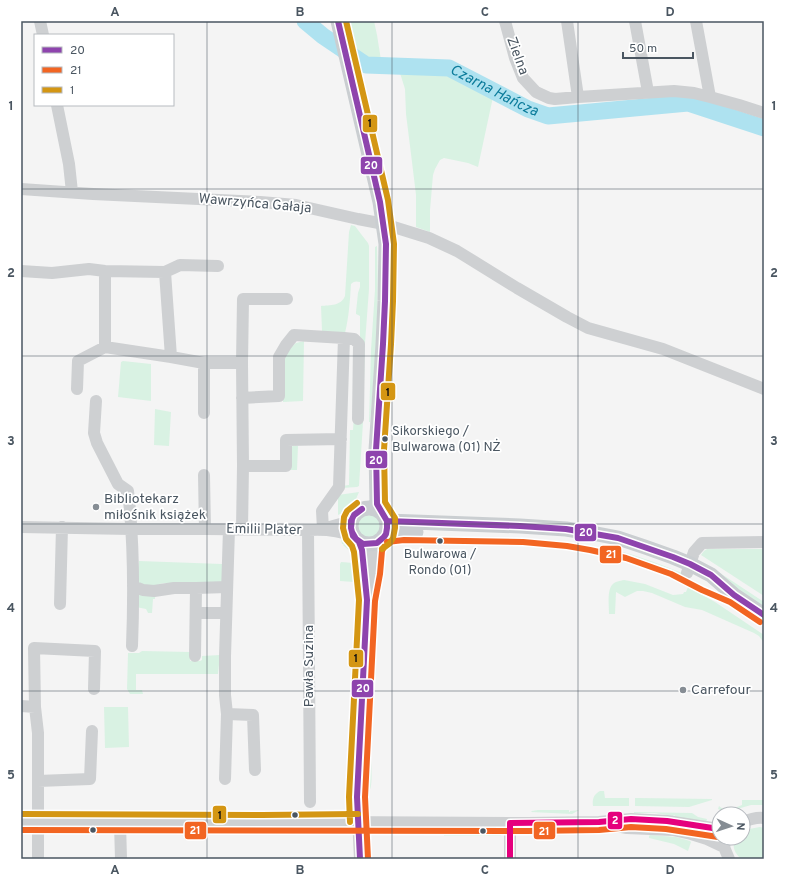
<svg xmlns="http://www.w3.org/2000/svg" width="785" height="880" font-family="Overpass,sans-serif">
<rect width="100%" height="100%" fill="#f4f4f4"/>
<path fill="#d9f2e3" d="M348,21H374L377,35L381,60L373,61L357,55L355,52L350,43Z
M425,70L444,71L453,75L477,89L493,97L478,167L468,163L444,158L440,160L435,169L433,175L430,210V232L416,227V195L412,162L406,114L405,89L400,73Z
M358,83L363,93L369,121L390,193L389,195H387L384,182L372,139Z
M351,225L355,226L361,234L368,243L369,246V289L365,343L363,422L359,486L357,487L342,488L341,486L349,485L350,430H353L360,337V316L356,314V312L358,293L360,287V282C356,281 354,281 351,284C350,300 349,317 345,333L322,331L321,306C330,305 341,306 345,296L349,232Z
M377,246C379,305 376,363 370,422H369L371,350L375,290V247Z
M304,341L303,401L283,402V363L289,349L296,343Z
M123,361L151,364V401L118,397L121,362Z
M155,409L171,412L169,446L154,445Z
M293,446H298L297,470H289V448Z
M359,492L356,499L342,513L338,515V495Z
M367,508H372L377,509L386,534L372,544H363C360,540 354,536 352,532C348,526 353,515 358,512C361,510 364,509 367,508Z
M341,539C351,541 355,546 358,554H353L343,545L344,544H342Z
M599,546C628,552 655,562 682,573L683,578L682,580L650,567L626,559Z
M707,549H761L764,550V596L701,555L704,551Z
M139,561L222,564L223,584L166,583L159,584L155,592V599H153L152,613H148L146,609L136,607Z
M341,562L354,563V582L340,581V564Z
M376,564H380L381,565L376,642V675L371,671L370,667Z
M359,565L360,566L362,608L358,666L351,710H350Z
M720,573L764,602V607L718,576Z
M624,580L645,584L673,595L683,594L684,592H686L688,587L715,602L764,635V643L759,636L754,633L702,610L685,607L652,593L643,591H637L625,597L616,592L615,614H609C609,606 607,591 612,585C615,581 620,581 624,580Z
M142,651L190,652V661H200L202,660V656L220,655L218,674H136V690H142L143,694H130L127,689L128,653H139Z
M104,707H128L129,747L105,748Z
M372,730H373C373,736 371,742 371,748C370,759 374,783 369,792H368L369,748Z
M600,791H604L605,798H629V806H593C592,799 594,794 600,791Z
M635,798H639L712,799V800L689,807L635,806Z
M742,800H764V805H751L734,810H720L718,809L719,806C725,812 734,808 742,805Z
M538,810H569V812H570V811L579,810L574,813L572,814L531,812L532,811Z
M634,812L692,813L698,817L707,819L706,823L675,817V816L674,815L673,816L655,813H634Z
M760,827L764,828V859H741C734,852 732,847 735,838H743V831L749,829Z
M444,832H445L497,833L502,836H444Z
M650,835L676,837L690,841L691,842L688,851L674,844L649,838V836Z"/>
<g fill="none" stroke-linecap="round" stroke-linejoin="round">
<path stroke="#aee2f0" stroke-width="17" id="s1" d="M305,21L323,36L366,65L449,68L528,109L548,116L688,103L764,128"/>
<path stroke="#ced0d2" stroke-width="12" d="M40,21L43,35
M505,21L515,58L523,78L536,92L549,98L555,99L578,97
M567,21L578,97L674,91L694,93L710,97L739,105L764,113
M635,21L648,92
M696,21L710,97
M57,105L69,164L72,192
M21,189L93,194L260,202L296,205L358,219L384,224L429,238L457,251L517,288L567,317L588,328L663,349L764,389
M21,271L52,273L89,269L105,271L165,272L171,357L204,363H242L243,466L242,529
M165,272L180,265L218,266
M344,338L354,339L359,344L358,419
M105,347V271
M204,363V413
M242,363L243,299H287
M77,389L78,361L105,347L171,357
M242,398L279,396V357L286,345L294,335L344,338L339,487L322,511L323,529
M96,401L94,433L97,443L118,484L128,491C134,542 134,594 132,646
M243,466H286V440L341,439
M204,475L205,529
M21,527L131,529H205L308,530C323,529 338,530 353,536
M326,528L344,523L352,519
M308,530L310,802
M359,542L362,550L366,584
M687,573L694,552L702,543L764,542
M133,586L143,590L154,591L174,588H196L195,656
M196,588L227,587
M60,604L62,527
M196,613H226
M21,706L35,707
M227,714L253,715L255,770
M225,779L227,714L225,695V656L229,529
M38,781L90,779L92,731
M21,822L262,823L332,822L528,823L599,822L631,819L667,821L719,829
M743,822C750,819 757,817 764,818
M120,823L121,859
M611,825L627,828L673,830L691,834L707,839L724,847
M726,838L724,847L729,859
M38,859V733L35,707L34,648L95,651L94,689
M360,859L357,797L360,738L367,600L372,573L374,549L377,543
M510,859V823"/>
<path stroke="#caced1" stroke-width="15" d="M338,21L380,202L386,244L385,301L383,344L376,450L377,504L381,512
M351 526a18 18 0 1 1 36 0a18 18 0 1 1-36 0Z
M387,521L520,526L566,529L592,533L618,538L645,547L673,557L690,564L711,575L734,595L764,615
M386,534L404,532H416"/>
<defs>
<path id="bus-1" d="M338,21L380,202L386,244L385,301L383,344L376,450L377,504L387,521V528L386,534L384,537L377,543L363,544L356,539L352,532L351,528L352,519L354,515L362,509
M351,521V528L353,536L359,542L362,550L367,600L357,797L360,859
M387,521L520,526L566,529L618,538L673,557L690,564L711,575L734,595L764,615"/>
<path id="bus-2" d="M387,542L404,540L523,542L567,546L590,550L626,558L671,574L702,590L730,602L760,622
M21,830L528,831L599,830L631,827L666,829L718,837
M368,859L365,797L375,601L380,574L382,551L384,547"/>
<path id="bus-3" d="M346,21L388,200L394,244L393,301L391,344L384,450L385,502L395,518V528L393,538L390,543L382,549
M21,814L262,815L358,814
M350,822L349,797L359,600L354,552L352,546L346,539L343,528L344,517L347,511L357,503"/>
<path id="bus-4" d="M510,823L599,822L631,819L667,821L719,829
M510,823V859"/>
</defs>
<use href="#bus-1" stroke="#fff" stroke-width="9"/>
<use href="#bus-2" stroke="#fff" stroke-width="9"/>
<use href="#bus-3" stroke="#fff" stroke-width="9"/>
<use href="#bus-4" stroke="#fff" stroke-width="9"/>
<use href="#bus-1" stroke="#8e44ad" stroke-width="6"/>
<use href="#bus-2" stroke="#f26522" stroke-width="6"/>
<use href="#bus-3" stroke="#d49613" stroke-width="6"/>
<use href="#bus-4" stroke="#e5007d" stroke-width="6"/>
</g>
<path fill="none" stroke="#4a5661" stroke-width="1" stroke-opacity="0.55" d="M207,21V859M392,21V859M578,21V859M21,189H764M21,356H764M21,524H764M21,691H764"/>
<g fill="#4a5661" stroke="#fff" stroke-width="1.5">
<circle cx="385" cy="439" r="3.5"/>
<circle cx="440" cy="541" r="3.5"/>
<circle cx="295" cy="815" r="3.5"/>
<circle cx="93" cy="830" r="3.5"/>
<circle cx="483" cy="831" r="3.5"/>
</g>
<g fill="#868d94" stroke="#fff" stroke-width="1.5">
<circle cx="96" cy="507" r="4"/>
<circle cx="683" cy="690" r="4"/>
</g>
<g text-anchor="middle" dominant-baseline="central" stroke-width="3.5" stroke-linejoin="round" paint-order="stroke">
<g font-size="13" fill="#4a5661" stroke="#fff" text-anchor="start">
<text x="392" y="432">Sikorskiego /<tspan x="392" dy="16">Bulwarowa (01) NŻ</tspan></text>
<text x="440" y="555" text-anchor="middle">Bulwarowa /<tspan x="440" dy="16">Rondo (01)</tspan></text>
</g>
<g font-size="14" fill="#4a5661" stroke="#fff">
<text transform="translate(517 56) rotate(70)">Zielna</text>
<text transform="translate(255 204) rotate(5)">Wawrzyńca Gałaja</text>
<text transform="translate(264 530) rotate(1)">Emilii Plater</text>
<text transform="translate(309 666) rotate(-90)">Pawła Suzina</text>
</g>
<g font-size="14" fill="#4a5661" stroke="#fff" text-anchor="start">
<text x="104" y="499">Bibliotekarz<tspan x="104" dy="16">miłośnik książek</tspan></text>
<text x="691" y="690">Carrefour</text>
</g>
<g font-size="15" font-style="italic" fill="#0c7c9b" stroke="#fff">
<text stroke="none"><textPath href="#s1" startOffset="209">Czarna Hańcza</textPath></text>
</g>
</g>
<g stroke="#fff" stroke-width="1.5">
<rect x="362" y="114" width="16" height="19" rx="4" fill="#d49613"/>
<rect x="360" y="156" width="23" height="19" rx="4" fill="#8e44ad"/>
<rect x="380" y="382" width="16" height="19" rx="4" fill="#d49613"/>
<rect x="365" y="450" width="23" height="19" rx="4" fill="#8e44ad"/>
<rect x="574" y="523" width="23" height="19" rx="4" fill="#8e44ad"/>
<rect x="599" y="545" width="23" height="19" rx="4" fill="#f26522"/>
<rect x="348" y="649" width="16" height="19" rx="4" fill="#d49613"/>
<rect x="351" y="679" width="23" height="19" rx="4" fill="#8e44ad"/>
<rect x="212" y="805" width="15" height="19" rx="4" fill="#d49613"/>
<rect x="607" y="811" width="16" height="19" rx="4" fill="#e5007d"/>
<rect x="184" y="821" width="23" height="19" rx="4" fill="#f26522"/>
<rect x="533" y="821" width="23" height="19" rx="4" fill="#f26522"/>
</g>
<g font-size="11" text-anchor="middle" font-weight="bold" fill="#fff">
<text x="371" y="169">20</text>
<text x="376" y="464">20</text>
<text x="586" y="536">20</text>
<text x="611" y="558">21</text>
<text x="363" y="692">20</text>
<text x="615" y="824">2</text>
<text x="195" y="834">21</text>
<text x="544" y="835">21</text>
</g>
<g font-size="11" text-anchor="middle" font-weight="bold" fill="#111">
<text x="370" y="127">1</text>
<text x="388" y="396">1</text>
<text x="356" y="662">1</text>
<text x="220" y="819">1</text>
</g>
<rect width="785" height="880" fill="none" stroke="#ffffff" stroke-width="44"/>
<rect x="34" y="34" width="140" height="72" fill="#ffffff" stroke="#b7bbc0"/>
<rect x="42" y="47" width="20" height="6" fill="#8e44ad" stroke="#b7bbc0"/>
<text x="70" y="54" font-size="12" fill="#4a5661">20</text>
<rect x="42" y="67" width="20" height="6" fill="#f26522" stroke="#b7bbc0"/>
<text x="70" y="74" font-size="12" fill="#4a5661">21</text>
<rect x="42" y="87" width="20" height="6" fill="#d49613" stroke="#b7bbc0"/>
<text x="70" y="94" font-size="12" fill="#4a5661">1</text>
<g transform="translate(731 826) rotate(93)"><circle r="19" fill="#ffffff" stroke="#b7bbc0"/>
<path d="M0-3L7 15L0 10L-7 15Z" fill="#868d94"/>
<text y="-6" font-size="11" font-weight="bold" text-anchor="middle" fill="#4a5661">N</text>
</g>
<path d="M623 52v6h70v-6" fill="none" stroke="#4a5661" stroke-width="2"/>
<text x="629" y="52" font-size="12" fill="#4a5661" stroke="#ffffff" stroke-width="3" paint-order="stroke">50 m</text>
<rect x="22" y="22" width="741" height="836" fill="none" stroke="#4a5661" stroke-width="1.5"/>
<g font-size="13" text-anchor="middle" font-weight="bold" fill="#4a5661">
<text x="115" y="16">A</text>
<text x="300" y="16">B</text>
<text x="485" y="16">C</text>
<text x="670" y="16">D</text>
<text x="11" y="110">1</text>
<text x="774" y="110">1</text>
<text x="11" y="277">2</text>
<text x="774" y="277">2</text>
<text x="11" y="445">3</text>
<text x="774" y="445">3</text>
<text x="11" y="612">4</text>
<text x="774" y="612">4</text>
<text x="11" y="779">5</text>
<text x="774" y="779">5</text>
<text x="115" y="874">A</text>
<text x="300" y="874">B</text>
<text x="485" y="874">C</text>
<text x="670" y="874">D</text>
</g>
</svg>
